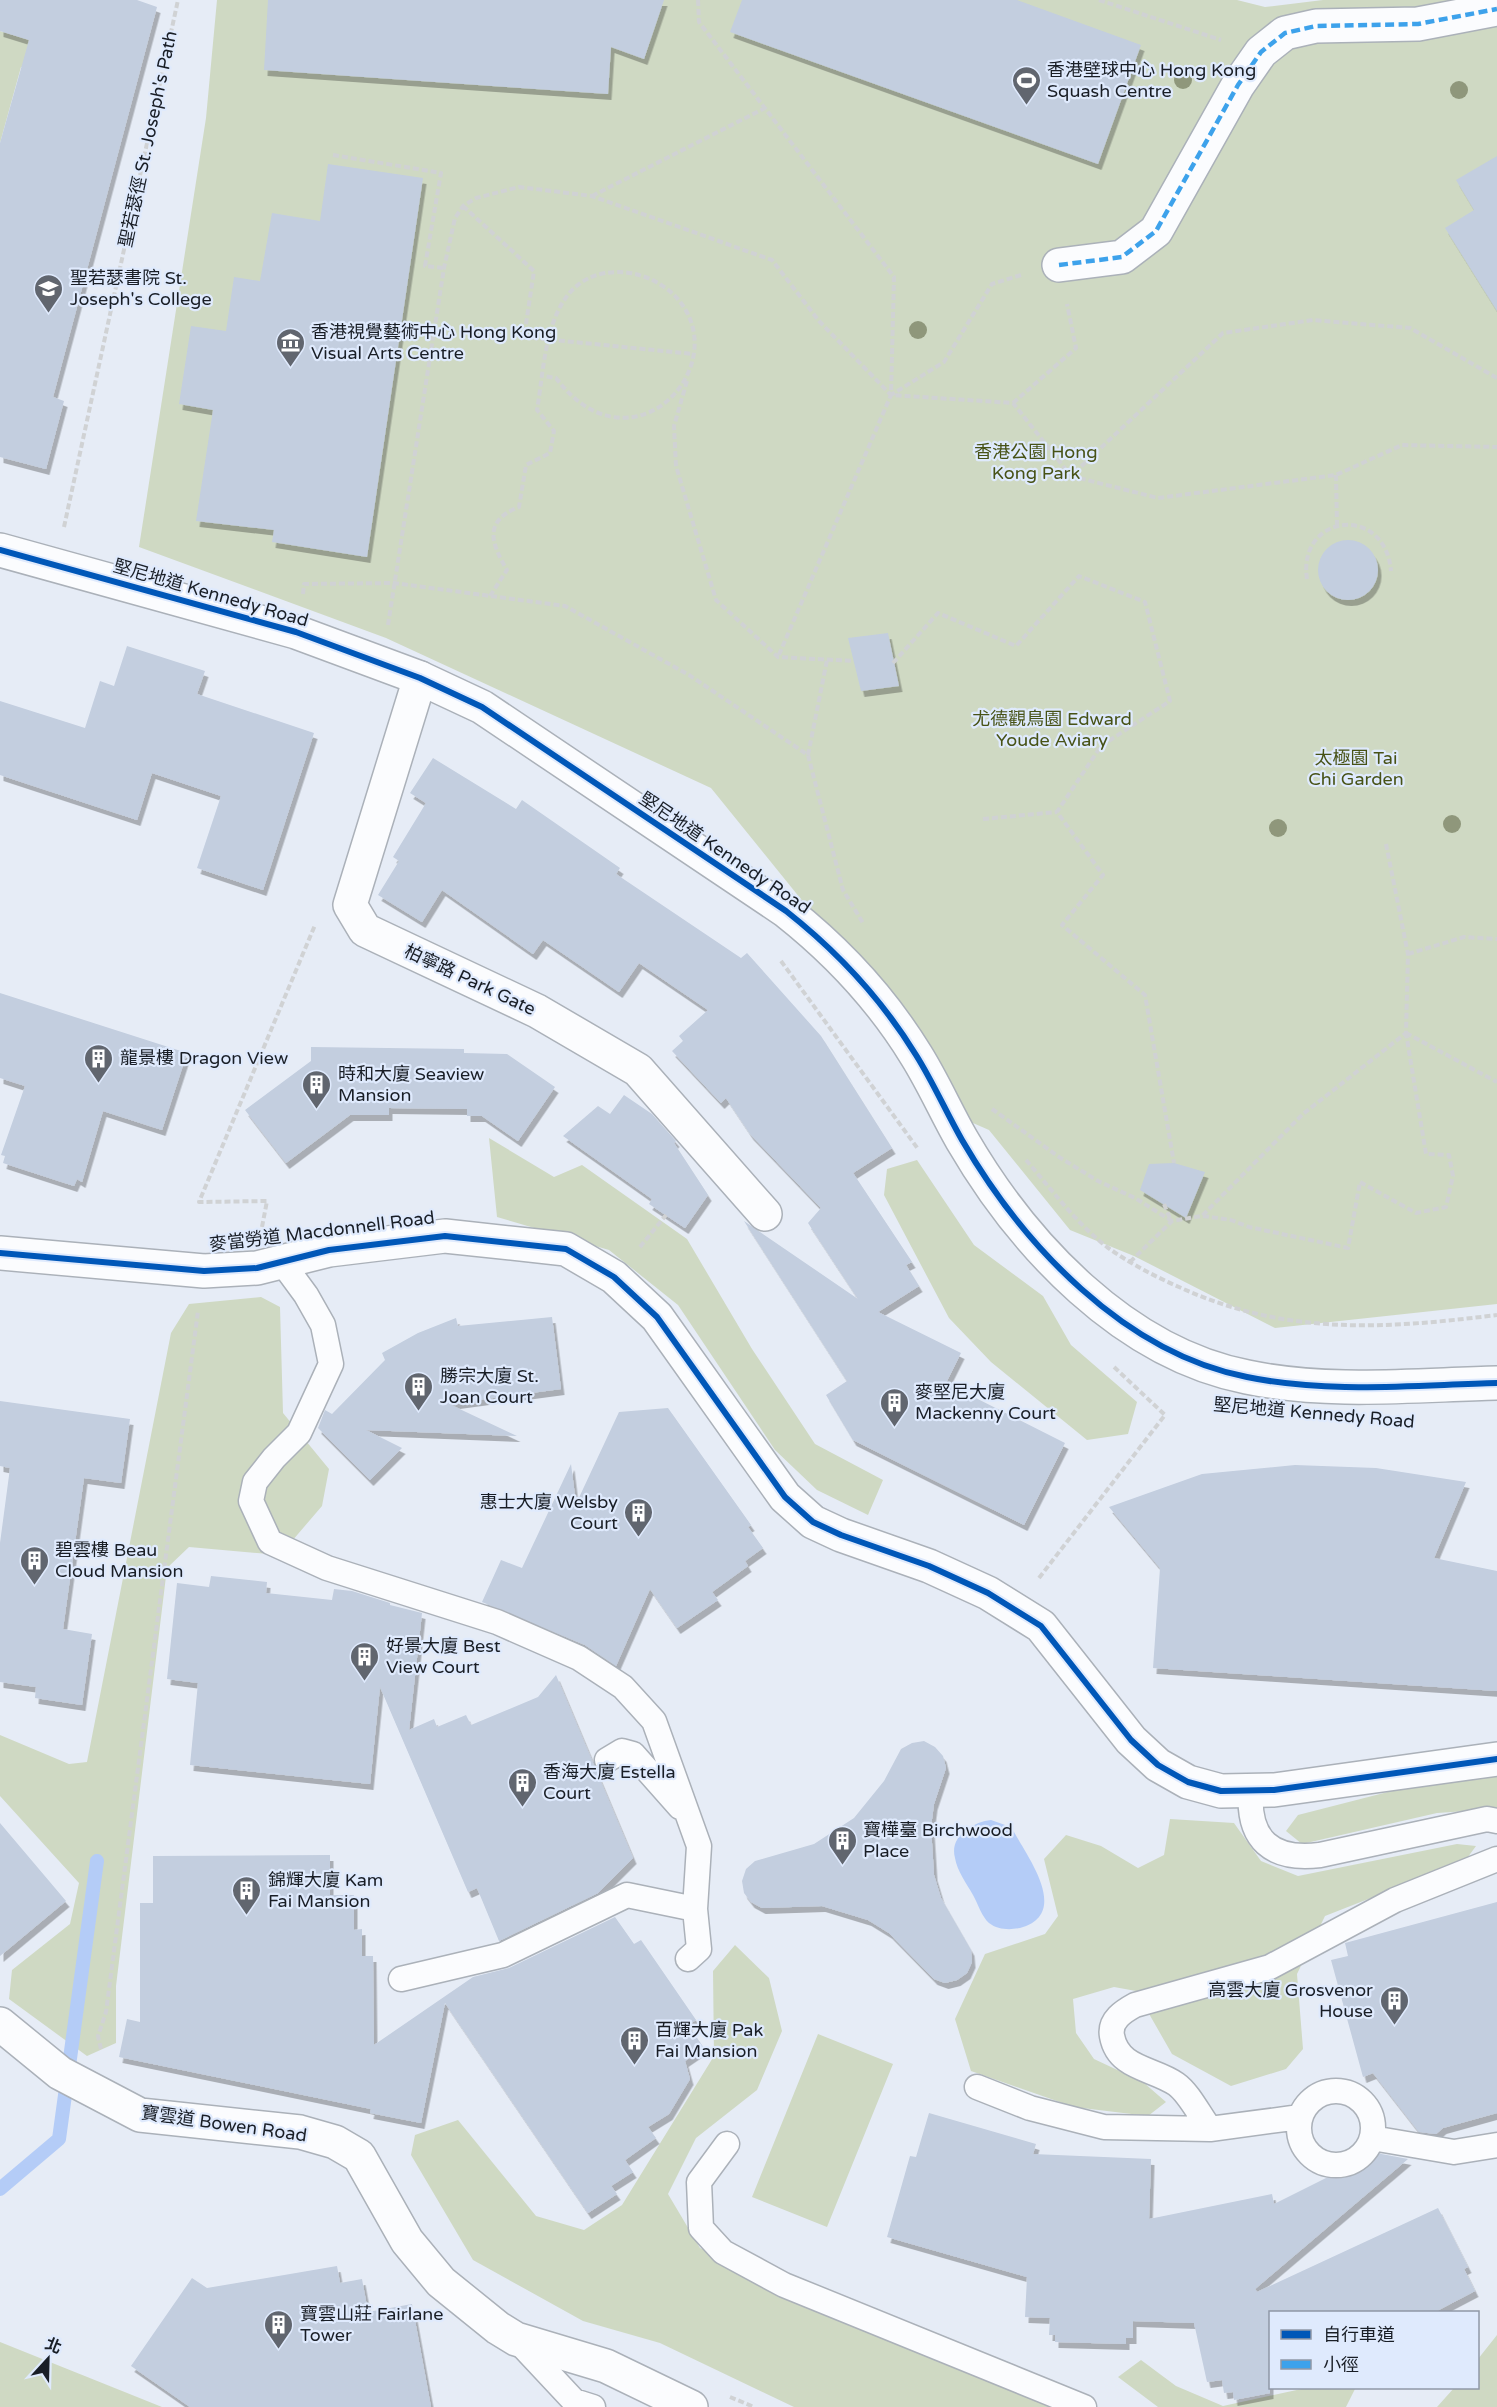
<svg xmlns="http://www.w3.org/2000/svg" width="1497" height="2407" font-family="'Varela Round','Noto Sans TC',sans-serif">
<defs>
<filter id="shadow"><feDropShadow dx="3.5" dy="6" stdDeviation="0" flood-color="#0004"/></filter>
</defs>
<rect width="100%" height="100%" fill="#e6ecf6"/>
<path fill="#cfd9c3" d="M217,0H1237L1265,7L1323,0H1497V1304L1275,1328L1134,1256L1070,1230L989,1130L927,1103L816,931L817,919L711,788L386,638L139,547L206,118Z
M0,31L85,57L21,67L0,143Z
M489,1138L554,1177L582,1165L687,1239L752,1349L815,1444L883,1480L868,1515L817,1490L775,1450L678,1305L609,1250L497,1217Z
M917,1160L974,1245L1043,1296L1071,1345L1137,1402L1128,1434L1087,1440L991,1362L949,1318L884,1195L887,1169Z
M261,1297L280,1307L283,1413L329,1469L322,1506L280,1555L189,1547L167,1568L116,1986V2043L87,2056L9,1999L12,1970L70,1924L79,1883L0,1796V1735L69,1764L87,1762L171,1333L189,1304Z
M1497,1764V1809L1437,1813L1302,1844L1286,1831L1298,1815Z
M1170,1819L1234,1823L1261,1861L1298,1876L1457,1844L1476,1846L1465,1861L1325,1916L1297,1974L1303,2049L1286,2069L1231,2086L1172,2054L1136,1991L1114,1987L1073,1999L1076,2033L1094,2059L1143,2082L1166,2102L1148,2116L1074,2107L971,2071L955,2019L985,1954L1045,1934L1058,1916L1044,1859L1066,1835L1101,1846L1138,1868L1164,1855Z
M735,1945L769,1978L782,2031L757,2090L696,2138L668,2194L700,2248L1095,2407H794L660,2343L583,2321L473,2260L411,2155L415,2135L458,2120L536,2216L584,2230L622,2205L714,2056L713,1971Z
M818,2034L893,2064L827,2227L752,2197Z
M1497,2335V2407H1437L1454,2388H1478V2359Z
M0,2342L162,2407H0Z
M1141,2360L1176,2386L1223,2406L1306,2388L1355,2389L1346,2407H1158L1118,2377Z"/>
<path fill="#b4ccf7" d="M991,1820L1008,1826L1014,1832C1028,1858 1071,1914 1020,1928C1010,1930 998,1930 989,1923C982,1917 978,1904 973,1895C967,1884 957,1871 955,1858C949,1836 973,1822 991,1820Z"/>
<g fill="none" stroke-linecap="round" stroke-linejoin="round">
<path stroke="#b4ccf7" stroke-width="14" d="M0,2189L59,2139L97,1861"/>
</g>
<path fill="#c3cedf" filter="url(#shadow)" d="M0,0H137L157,7L53,397L64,401L46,469L0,457V143L29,40L0,31Z
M268,0H664L644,59L611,47L608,94L264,70Z
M742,0H1017L1141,45L1098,164L730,32Z
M1497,156V311L1445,228L1474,210L1456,180Z
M328,164L423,178L367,557L272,542L274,530L196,521L213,410L179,404L191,326L226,331L234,277L260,281L272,213L320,221Z
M1318 570a30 30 0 1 1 60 0a30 30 0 1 1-60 0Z
M888,633L899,686L861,691L848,638Z
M127,646L205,671L197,694L314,733L263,890L197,868L221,796L152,773L137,820L0,775V701L85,728L100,681L114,686Z
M433,758L516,809L522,800L620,868L616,874L741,958L747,953L821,1036L892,1148L853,1173L912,1262L906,1265L919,1286L878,1312L961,1353L946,1383L1065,1443L1024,1525L853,1440L826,1395L847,1381L744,1221L858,1299L808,1223L821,1208L750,1134L726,1098L721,1103L672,1051L683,1041L679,1036L708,1010L639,963L619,992L543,940L533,954L442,890L422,922L378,895L399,861L393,857L426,803L410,793Z
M0,993L187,1053L162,1130L103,1111L82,1182L77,1179L74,1186L3,1163L5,1156L1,1155L25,1086L0,1078Z
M311,1047L464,1049V1053L507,1054L555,1087L518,1141L482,1116H467V1109L389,1108V1115H350L286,1163L245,1110L311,1061Z
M624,1095L652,1114L676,1141L674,1143L708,1195L685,1228L649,1204L652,1199L563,1136L598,1106L610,1114Z
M1174,1163L1205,1172L1186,1218L1140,1190L1149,1164Z
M552,1317L561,1389L449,1404L517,1436L366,1430L402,1448L370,1480L318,1428L325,1410L332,1414L385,1360L382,1353L418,1333L456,1318L458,1326Z
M0,1401L130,1419L121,1483L84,1478L63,1629L92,1634L82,1705L35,1698L36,1687L0,1682V1543L10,1468L0,1466Z
M668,1408L751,1525L748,1527L763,1548L745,1561L748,1566L712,1592L718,1600L677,1628L650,1589L616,1666L585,1645L482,1602L501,1560L522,1568L571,1464L576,1504L619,1412Z
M1295,1465L1376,1468L1466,1482L1434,1558L1497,1571V1691L1153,1668L1160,1568L1109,1507L1202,1474Z
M211,1576L267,1582L266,1593L332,1600L334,1589L352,1591L390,1603V1605L422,1613L409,1730L434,1719L437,1727L466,1715L471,1725L538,1697L556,1675L633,1858L598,1893L499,1941L477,1888L468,1892L380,1687L370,1784L190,1765L198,1683L167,1679L177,1583L209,1587Z
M924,1741L935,1747L943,1756L946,1768L934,1804L931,1827L934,1875L941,1898L971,1950L972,1962L967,1973L957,1980L945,1983L934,1979L889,1933L868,1920L822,1906L762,1908L751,1902L744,1893L742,1881L746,1869L755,1861L814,1844L854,1818L884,1781L901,1749L912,1743Z
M0,1823L66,1901L0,1956Z
M330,1855V1895H354V1930L362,1929V1956H373L374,2045L473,1977L509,1968L615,1917L634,1944L641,1940L696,2020L688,2025L704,2048L685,2061L690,2079L669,2114L648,2127L656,2138L625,2160L633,2172L611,2186L617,2194L588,2213L445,2003L421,2123L370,2113L371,2109L119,2057L127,2019L140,2022V1903H153V1856Z
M1497,1902V2113L1443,2128L1436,2134L1419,2132L1373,2073L1363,2077L1331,1960L1348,1956L1345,1943Z
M929,2113L1036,2144L1033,2154L1151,2159L1149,2219L1272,2194L1274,2204L1376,2153L1408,2159L1255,2289L1257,2292L1438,2208L1468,2267L1464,2269L1475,2291L1433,2313H1270V2393L1234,2400L1233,2392L1224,2393L1222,2380L1207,2382L1194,2323L1133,2321V2338H1126V2344L1055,2342V2335H1049L1050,2318L1025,2317L1027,2277L887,2237L910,2156L916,2157Z
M337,2266L340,2283L362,2279L368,2312L412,2304L431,2407H190L131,2366L192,2278L207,2288Z"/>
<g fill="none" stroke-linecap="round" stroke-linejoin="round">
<defs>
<path id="lane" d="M281,1261L306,1295L323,1325L331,1364L299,1433L274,1458L255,1482L251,1501L270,1542L327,1568L497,1622L579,1658L623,1687L654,1721L699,1846L695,1909L699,1949L688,1959
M607,1760L622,1751L633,1754L680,1807
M1251,1790C1247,1840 1272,1861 1320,1855L1487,1819L1497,1821
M401,1979L503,1955L627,1895L695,1909
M977,2087L1030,2108L1104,2127L1210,2129L1300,2117
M1299 2128a37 37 0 1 1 74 0a37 37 0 1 1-74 0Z
M1210,2129C1200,2116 1189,2093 1176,2084C1153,2068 1118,2069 1112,2036C1109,2020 1124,2011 1135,2005L1270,1967L1395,1900L1497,1859
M1372,2138L1454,2152L1497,2145
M727,2144L699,2182L701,2228L723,2252L784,2285L1084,2407
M517,2340L574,2401L593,2407"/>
<path id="street" d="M1059,265L1122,257L1156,231L1238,85L1261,52L1285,33L1316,26L1418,24L1497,9
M420,678L350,905L365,930L537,1011L638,1070L765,1214
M0,2024L60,2073L140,2115L300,2132L335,2142L359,2156L407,2241L441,2282L498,2328L516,2339L606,2366L691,2407"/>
<path id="secondary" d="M0,550L296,632L420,678L482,707L786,911C838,952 881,998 916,1055C933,1082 946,1112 962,1140C1023,1245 1124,1353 1247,1377C1329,1394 1414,1385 1497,1383
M0,1253L204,1271L257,1268L329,1250L445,1236L566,1249L614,1277L657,1317L785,1497L813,1522L841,1535L929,1566L988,1593L1041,1626L1131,1740L1158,1765L1188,1782L1221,1791L1274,1790L1497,1759"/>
</defs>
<use href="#lane" stroke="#abb1b9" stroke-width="27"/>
<use href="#street" stroke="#abb1b9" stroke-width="36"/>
<use href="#secondary" stroke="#abb1b9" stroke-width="36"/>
<path stroke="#d0d2d4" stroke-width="4" stroke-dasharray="6 3" stroke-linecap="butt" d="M698,0L699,22L894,277L891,395L778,657
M1099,0L1221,40
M333,155L441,173L425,266L444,268
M592,196L765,108
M463,206L534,271L524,337L693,354
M1021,275L992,284L944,362L891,395L1013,403L1071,476L1223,333L1313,320L1410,328L1497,378
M687,381L674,426L676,466L716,600L778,657L854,661
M1013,403L1076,348L1067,304
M1336,475L1337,526
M1071,476L1158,498L1336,475L1402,445L1497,447
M64,527L178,0
M1307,579C1297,514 1385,503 1391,571
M303,594L304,584L394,583L565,606L689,675L808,755L843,890L863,923
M490,596L507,570C491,543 483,521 519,507L526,465L550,453L554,431L537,410C546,358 545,272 619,272C639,272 662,282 676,297C738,364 632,479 556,378L543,376
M388,625L444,268L455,218L463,206L476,198L519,187L592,196L772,260L819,321L891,395
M893,663L938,613L1016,646L1079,576L1145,602L1170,701L1101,746L1057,812L1103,875L1062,925L1145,995L1174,1163
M808,755L827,660
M983,819L1057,812
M1408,954L1464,937L1497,939
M781,961L918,1149
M1406,1033L1497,1082
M992,1109L1059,1157L1098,1181L1135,1198L1172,1221
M1026,1160C1052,1190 1076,1223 1107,1247C1129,1263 1154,1276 1179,1287C1286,1336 1384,1329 1497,1315
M1164,1204L1171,1221
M1203,1216L1231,1220L1249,1227L1348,1248L1360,1182L1416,1213L1446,1207L1453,1176L1449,1155L1426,1154L1406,1033
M262,1227L267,1201L199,1202L315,925
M640,1247L666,1215
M1130,1262L1172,1221L1202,1216L1303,1114L1406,1033L1408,954L1386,844
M1039,1578L1165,1415L1113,1366
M101,2049L98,2036L106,2012L198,1311
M730,2397L754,2407"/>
<use href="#lane" stroke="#fbfcfe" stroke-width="24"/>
<use href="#street" stroke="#fbfcfe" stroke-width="33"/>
<use href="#secondary" stroke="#fbfcfe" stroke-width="33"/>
<path stroke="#3da2eb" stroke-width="4.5" stroke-dasharray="9 4.5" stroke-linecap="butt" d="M1059,265L1122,257L1156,231L1238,85L1261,52L1285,33L1316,26L1418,24L1497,9"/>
<defs>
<path id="cycleway" d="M0,550L296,632L420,678L482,707L786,911C838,952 881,998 916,1055C933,1082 946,1112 962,1140C1023,1245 1124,1353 1247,1377C1329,1394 1414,1385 1497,1383
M0,1253L204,1271L257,1268L329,1250L445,1236L566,1249L614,1277L657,1317L785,1497L813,1522L841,1535L929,1566L988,1593L1041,1626L1131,1740L1158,1765L1188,1782L1221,1791L1274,1790L1497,1759"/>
</defs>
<use href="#cycleway" stroke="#dfeafd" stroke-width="10"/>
<use href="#cycleway" stroke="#0057b8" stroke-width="6"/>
</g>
<g fill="#8f977b">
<circle cx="1183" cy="80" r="9"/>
<circle cx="1459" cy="90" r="9"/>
<circle cx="918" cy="330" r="9"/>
<circle cx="1452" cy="824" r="9"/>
<circle cx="1278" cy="828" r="9"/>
</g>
<defs>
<symbol id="stadium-pin" viewBox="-11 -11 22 30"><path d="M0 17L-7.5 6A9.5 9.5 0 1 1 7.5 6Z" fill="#61666f" stroke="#dfeafd"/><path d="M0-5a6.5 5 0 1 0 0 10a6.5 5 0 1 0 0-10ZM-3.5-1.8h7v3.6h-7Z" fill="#fff"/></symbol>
<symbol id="school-pin" viewBox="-11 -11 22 30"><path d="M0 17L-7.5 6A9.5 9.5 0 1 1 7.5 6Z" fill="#61666f" stroke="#dfeafd"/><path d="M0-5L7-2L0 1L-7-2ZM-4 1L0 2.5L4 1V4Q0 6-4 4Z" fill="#fff"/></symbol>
<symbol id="museum-pin" viewBox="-11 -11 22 30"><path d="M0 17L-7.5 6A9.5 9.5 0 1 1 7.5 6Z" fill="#61666f" stroke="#dfeafd"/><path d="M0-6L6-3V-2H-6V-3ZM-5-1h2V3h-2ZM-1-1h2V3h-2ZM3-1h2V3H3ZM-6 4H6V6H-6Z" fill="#fff"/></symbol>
<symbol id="building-pin" viewBox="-11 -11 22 30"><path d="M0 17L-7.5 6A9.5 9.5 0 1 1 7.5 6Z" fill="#61666f" stroke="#dfeafd"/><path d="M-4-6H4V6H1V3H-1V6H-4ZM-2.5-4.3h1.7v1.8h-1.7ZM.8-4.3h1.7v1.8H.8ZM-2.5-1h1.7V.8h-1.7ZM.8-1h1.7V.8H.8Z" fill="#fff"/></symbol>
</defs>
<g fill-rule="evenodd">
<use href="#stadium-pin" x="1010" y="64" width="33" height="45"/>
<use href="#school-pin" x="32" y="272" width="33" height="45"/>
<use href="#museum-pin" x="274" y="326" width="33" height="45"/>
<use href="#building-pin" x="82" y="1042" width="33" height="45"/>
<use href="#building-pin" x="300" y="1068" width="33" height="45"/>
<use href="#building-pin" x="402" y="1370" width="33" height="45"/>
<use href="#building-pin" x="878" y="1386" width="33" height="45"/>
<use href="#building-pin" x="622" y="1496" width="33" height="45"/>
<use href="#building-pin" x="18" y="1544" width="33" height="45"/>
<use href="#building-pin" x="348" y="1640" width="33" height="45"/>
<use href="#building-pin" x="506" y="1766" width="33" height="45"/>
<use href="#building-pin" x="826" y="1824" width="33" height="45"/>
<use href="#building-pin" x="230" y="1874" width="33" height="45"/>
<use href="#building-pin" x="1378" y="1984" width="33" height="45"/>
<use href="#building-pin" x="618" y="2024" width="33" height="45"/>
<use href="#building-pin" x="262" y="2308" width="33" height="45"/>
</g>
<g text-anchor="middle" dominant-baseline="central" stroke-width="4.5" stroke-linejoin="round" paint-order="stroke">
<g font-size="18" fill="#191e26" stroke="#dfeafd" text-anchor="start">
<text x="1047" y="70">香港壁球中心 Hong Kong<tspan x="1047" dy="21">Squash Centre</tspan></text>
<text x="70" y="278">聖若瑟書院 St.<tspan x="70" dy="21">Joseph's College</tspan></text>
<text x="311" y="332">香港視覺藝術中心 Hong Kong<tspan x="311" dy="21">Visual Arts Centre</tspan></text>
<text x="120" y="1058">龍景樓 Dragon View</text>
<text x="338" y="1074">時和大廈 Seaview<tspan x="338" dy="21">Mansion</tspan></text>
<text x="440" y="1376">勝宗大廈 St.<tspan x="440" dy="21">Joan Court</tspan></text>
<text x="915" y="1392">麥堅尼大廈<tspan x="915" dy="21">Mackenny Court</tspan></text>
<text x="618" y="1502" text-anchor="end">惠士大廈 Welsby<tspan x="618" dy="21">Court</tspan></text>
<text x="55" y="1550">碧雲樓 Beau<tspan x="55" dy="21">Cloud Mansion</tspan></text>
<text x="386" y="1646">好景大廈 Best<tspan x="386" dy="21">View Court</tspan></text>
<text x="543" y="1772">香海大廈 Estella<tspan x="543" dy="21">Court</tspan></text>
<text x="863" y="1830">寶樺臺 Birchwood<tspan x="863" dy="21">Place</tspan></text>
<text x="268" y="1880">錦輝大廈 Kam<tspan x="268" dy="21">Fai Mansion</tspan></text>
<text x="1373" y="1990" text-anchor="end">高雲大廈 Grosvenor<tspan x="1373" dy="21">House</tspan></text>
<text x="655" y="2030">百輝大廈 Pak<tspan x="655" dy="21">Fai Mansion</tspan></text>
<text x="300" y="2314">寶雲山莊 Fairlane<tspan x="300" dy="21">Tower</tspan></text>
</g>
<g font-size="18" fill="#191e26" stroke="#dfeafd">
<text transform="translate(148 139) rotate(-78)">聖若瑟徑 St. Joseph's Path</text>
<text transform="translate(211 593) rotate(16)">堅尼地道 Kennedy Road</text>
<text transform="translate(725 853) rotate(34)">堅尼地道 Kennedy Road</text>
<text transform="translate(470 980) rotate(25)">柏寧路 Park Gate</text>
<text transform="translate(322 1231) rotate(-7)">麥當勞道 Macdonnell Road</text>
<text transform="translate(1314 1413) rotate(5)">堅尼地道 Kennedy Road</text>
<text transform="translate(224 2124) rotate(8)">寶雲道 Bowen Road</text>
</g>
<g font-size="18" fill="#475216" stroke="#dfeafd">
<text x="1036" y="452">香港公園 Hong<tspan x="1036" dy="21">Kong Park</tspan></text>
<text x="1052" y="719">尤德觀鳥園 Edward<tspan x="1052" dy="21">Youde Aviary</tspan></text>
<text x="1356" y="758">太極園 Tai<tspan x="1356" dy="21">Chi Garden</tspan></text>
</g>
</g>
<rect x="1269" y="2311" width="210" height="78" fill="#dfeafd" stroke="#9098a7" stroke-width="1.5"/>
<rect x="1281" y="2330" width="30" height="9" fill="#0057b8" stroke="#9098a7" stroke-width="1.5"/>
<text x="1323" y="2341" font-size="18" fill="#191e26">自行車道</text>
<rect x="1281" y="2360" width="30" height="9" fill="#3da2eb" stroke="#9098a7" stroke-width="1.5"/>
<text x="1323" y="2371" font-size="18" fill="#191e26">小徑</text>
<g transform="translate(48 2359) rotate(22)" stroke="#dfeafd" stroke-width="4.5" paint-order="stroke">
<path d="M0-4.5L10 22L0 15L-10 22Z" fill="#191e26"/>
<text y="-9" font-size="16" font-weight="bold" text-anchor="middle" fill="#191e26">北</text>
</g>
</svg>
